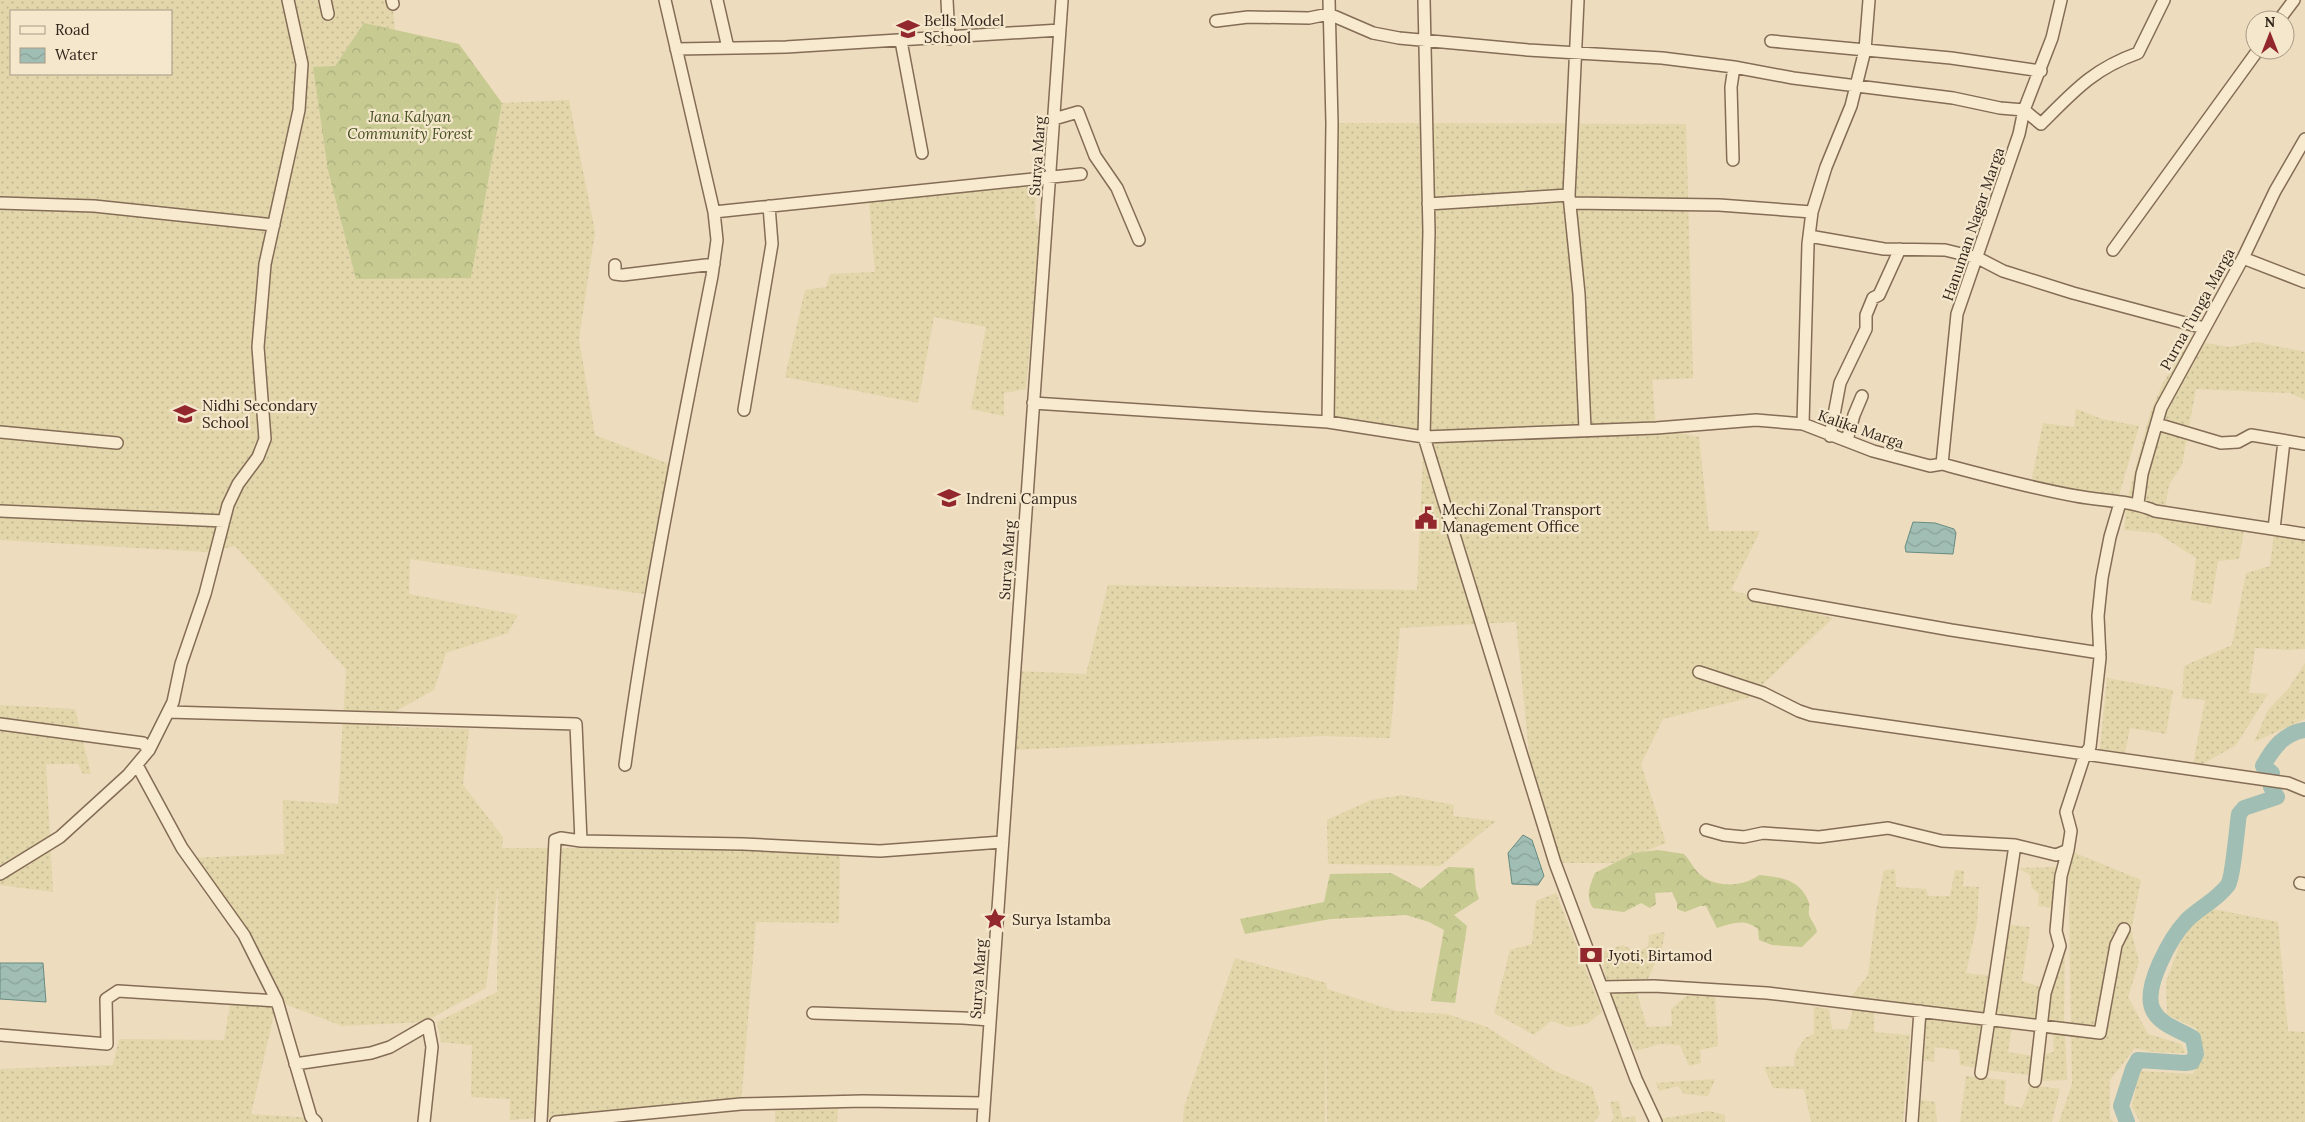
<svg xmlns="http://www.w3.org/2000/svg" width="2305" height="1122" font-family="Lora,serif">
<defs>
<pattern id="farmland-dots" width="8" height="8" patternUnits="userSpaceOnUse" patternTransform="scale(1.25)"><rect width="8" height="8" fill="#e2d6aa"/><path d="M2 2h.1M6 6h.1" fill="none" stroke="#c2b892" stroke-width="1.8" stroke-linecap="round"/></pattern>
<pattern id="forest-crowns" width="20" height="18" patternUnits="userSpaceOnUse" patternTransform="scale(1.25)"><rect width="20" height="18" fill="#c7ca91"/><path d="M2 6a3 3 0 1 1 6 0M12 15a3 3 0 1 1 6 0" fill="none" stroke="#abad7c"/></pattern>
<pattern id="water-waves" width="16" height="10" patternUnits="userSpaceOnUse" patternTransform="scale(1.25)"><rect width="16" height="10" fill="#a0beb4"/><path d="M0 5q4-4 8 0t8 0" fill="none" stroke="#8aa39a"/></pattern>
</defs>
<rect width="100%" height="100%" fill="#eddcbd"/>
<path fill="url(#farmland-dots)" fill-rule="evenodd" d="M0,0H392L421,278H471L502,103L569,100L595,232L579,339L595,435L674,466L650,595L410,559L409,594L518,615L508,633L446,653L434,690L394,712L392,727L469,729L463,785L503,837L502,848L840,849L839,923L756,922L741,1104L510,1120V1099L471,1097L472,1045L441,1042L437,1022L497,992L498,884L486,988L424,1022L342,1026L277,1001L251,1114L312,1118L315,1122H0V1069L113,1065L119,1039L224,1040L231,999L277,1001L189,858L284,854L283,800L338,804L346,669L235,546L207,552L0,540ZM11,11H171V74H11Z
M1332,123L1686,124L1693,378L1652,380L1656,428L1699,437L1709,531H1760L1731,590L1833,618L1748,698L1663,719L1641,764L1666,843L1616,863H1555L1533,792L1516,622L1400,628L1390,738L1322,736L1009,750L1014,671L1086,674L1108,585L1417,590L1424,437L1328,422Z
M1036,185L1035,218L1040,230L1026,389L1004,393V416L971,409L986,327L934,317L918,403L785,377L805,290L826,287L830,274L875,272L869,202Z
M2190,340L2229,347L2256,342L2305,352V400L2290,393L2196,389L2182,465L2169,485L2165,508L2127,501L2150,413L2163,383Z
M2076,409L2102,419L2139,426L2118,499L2031,483L2043,423L2074,427Z
M2126,509L2244,530L2239,559L2218,561L2211,604L2191,600L2196,558L2157,533L2124,530Z
M2274,534L2305,539V649L2288,650L2255,648L2249,693L2268,694L2236,745L2203,764L2193,765L2205,700L2182,698L2184,666L2232,645L2246,573L2270,566Z
M2305,663V719L2254,742L2268,710L2289,688Z
M2107,678L2173,690L2166,734L2130,728L2125,753L2100,749Z
M0,705L75,709L91,774H83L78,764H46L53,892L0,885Z
M1402,795L1454,805L1453,816L1496,821L1440,866L1328,864L1327,820L1371,800Z
M2068,850L2141,880L2131,930L2139,962L2128,997L2148,1034L2181,1044L2186,1053L2152,1052L2135,1048L2110,1080V1118L2113,1122H2059L2072,1084Z
M2057,867L2053,908L2038,906L2039,894L2032,888L2030,875L2018,868Z
M1895,869L1896,887L1926,889L1928,896H1950L1955,870L1964,871L1963,886L1979,887L1977,923L1966,973L1990,976L1984,1013L1851,997L1868,975L1876,911L1884,870Z
M1556,893L1602,1012L1587,1024L1569,1027L1551,1021L1534,1035L1494,1013L1510,950L1532,944L1536,901Z
M2203,907L2278,922L2288,1031L2305,1032V1122H2140L2132,1107L2139,1071L2193,1074L2204,1052L2196,1028L2167,1015L2166,982L2180,944Z
M2010,925L2030,927L2022,981L2041,987L2035,1019L1996,1015Z
M1665,932L1662,948L1648,979L1606,982L1601,952L1623,945L1636,952L1648,947L1649,935Z
M2065,936L2064,1022L2046,1020Z
M1235,958L1326,983L1327,989L1396,1011L1447,1014L1487,1027L1553,1070L1592,1087L1600,1114L1594,1122H1327L1326,1030L1325,1122H1183L1184,1107Z
M1609,993H1637L1647,1027L1672,1026L1671,1009L1686,996H1715L1718,1046L1700,1050L1701,1063L1689,1066L1680,1045L1660,1044L1635,1051Z
M1814,1007L1829,1009L1832,1029H1848L1853,1010L1874,1012V1032L1910,1035L1903,1122H1811L1804,1089L1773,1088L1764,1067L1794,1066L1795,1053L1805,1038L1814,1034Z
M1923,1016L1983,1023L1977,1068L1960,1065L1959,1050L1935,1047L1934,1062L1921,1060Z
M1993,1026L2012,1027L2008,1052L2032,1056L2030,1075L1986,1070Z
M2053,1032L2065,1033L2067,1080L2041,1081L2044,1054L2054,1052Z
M1966,1076L2006,1080L2004,1104L2022,1108L2030,1085L2060,1089L2052,1122H1960Z
M1715,1079L1708,1096L1684,1094L1678,1086L1659,1091L1656,1083Z
M1921,1100L1935,1102L1937,1122H1918Z
M1619,1101L1622,1118L1635,1116L1636,1122H1611L1614,1117L1610,1102Z
M838,1106L837,1122H775V1108Z
M1709,1111L1725,1115V1122H1661L1660,1119Z"/>
<path fill="url(#forest-crowns)" d="M364,23L459,44L502,103L471,278L356,279L328,170L313,67L335,66Z
M1658,850L1684,854C1690,860 1694,870 1701,875C1715,888 1744,887 1759,875C1780,877 1801,879 1809,903C1810,907 1808,911 1809,915C1811,921 1816,925 1817,932L1802,947L1772,945L1759,940L1758,929C1745,918 1732,923 1717,928L1706,906H1700L1685,912L1677,909V903L1672,892L1655,893L1656,904L1650,908L1641,903L1624,912L1593,908C1585,897 1590,885 1595,873L1634,853Z
M1448,867L1474,868L1476,890L1479,899L1454,915L1467,926L1455,1003L1431,1001L1444,930L1429,922L1406,915L1331,919L1245,934L1240,919L1324,902L1330,874L1391,873L1421,889Z"/>
<path fill="url(#water-waves)" stroke="#688b81" d="M1913,522L1935,523L1954,529L1956,533L1953,554L1906,552L1905,547Z
M1523,835L1532,840L1544,876L1538,885L1512,884L1508,853Z
M0,963H43L46,1002L0,999Z"/>
<g fill="none" stroke-linecap="round" stroke-linejoin="round">
<path stroke="#a0beb4" stroke-width="16" d="M2272,773L2263,766C2273,748 2284,733 2305,730
M2127,1122L2121,1106L2133,1069L2138,1060L2185,1063L2192,1062L2196,1054L2193,1038C2180,1030 2160,1025 2153,1010C2142,988 2171,937 2187,920C2199,908 2217,900 2228,885C2233,877 2237,827 2239,814L2244,808L2277,797L2271,787"/>
<defs>
<path id="minor" d="M325,0L328,14
M392,0L393,4
M717,0L728,48
M947,0L949,39
M1424,0L1429,232L1424,437L1555,863L1636,1079L1656,1122
M1578,0L1569,195L1579,294L1585,429
M1869,0L1865,50L1851,106L1826,167L1812,212L1808,244L1803,424L1873,451L1930,466L1942,464C1987,476 2031,488 2076,496C2102,501 2130,500 2155,511L2305,534
M2279,20L2294,0
M1216,21L1248,17L1309,18L1329,14L1373,33L1399,38L1528,50L1662,58L1734,67L1793,78L1953,98L2000,108L2024,110L2041,124C2074,91 2093,69 2138,53L2164,0
M901,41L922,153
M1771,41L1951,58L2041,71
M676,49L786,47L1060,30
M1054,119L1078,112L1095,156L1117,188L1139,240
M1733,160L1731,87L1734,67
M0,203L94,206L274,225
M1570,203L1719,205L1812,212
M1428,204L1569,195
M714,212L1081,174
M1809,236L1884,249L1945,250L1978,258L2003,271L2073,293L2204,328
M2113,250L2258,50
M2243,258L2305,282
M615,265V274L623,275L714,264
M1033,403L1328,422L1424,437L1656,428L1756,420L1803,424
M744,410L772,244L769,206
M1328,422L1332,123L1329,0
M2157,424L2221,443L2238,442L2251,435L2305,444
M0,432L117,443
M1830,436L1840,383L1866,329V315L1873,298L1879,295L1900,249
M1847,440L1854,415L1862,396
M1942,464L1957,314L2019,134L2024,110L2052,38L2061,0
M2138,503L2142,474L2161,408L2243,258L2275,191L2305,139
M0,511L224,521
M2274,529L2284,441
M1754,595L1951,630L2100,653
M1699,672L1763,693L1799,711L1811,715L2288,783L2305,790
M168,712L576,724L581,841
M0,724L143,743L149,750
M137,765L182,848L244,935L277,1001L311,1117L316,1122
M625,765C647,601 680,439 712,276L717,240L714,212L665,0
M1706,830L1724,835L1744,837L1763,833L1819,837L1888,828L1942,841L2015,845L2056,855L2068,850L2071,831L2066,812L2085,754L2090,747L2100,658L2098,616L2102,578L2110,537L2120,503
M0,874L60,837L128,775L149,750L173,702L181,664L205,594L228,505L238,484L258,457L265,439L258,347L265,264L299,110L302,64L288,0
M2300,883L2305,884
M1602,987L1654,986L1767,993L2100,1033L2116,945L2124,929
M813,1013L963,1018L990,1020
M0,1035L107,1044L106,999L118,991L277,1001
M295,1064L371,1053L390,1047L428,1025L432,1047L424,1122
M1981,1073L2015,845
M2035,1081L2045,993L2060,946L2056,931L2061,876L2068,850
M541,1122L555,840L561,838L581,841L743,844L880,851L1002,842
M556,1122L741,1104L863,1101L984,1103
M983,1122L1062,0
M1912,1122L1920,1011"/>
</defs>
<use href="#minor" stroke="#846c56" stroke-width="14"/>
<use href="#minor" stroke="#f8eacf" stroke-width="11"/>
</g>
<defs>
<symbol id="school-bare" viewBox="-9 -9 18 18"><path d="M0-5L7-2L0 1L-7-2ZM-4 1L0 2.5L4 1V4Q0 6-4 4Z" fill="#92272e" stroke="#f4e7cc" stroke-width="2.5" paint-order="stroke"/></symbol>
<symbol id="university-bare" viewBox="-9 -9 18 18"><path d="M0-5L7-2L0 1L-7-2ZM-4 1L0 2.5L4 1V4Q0 6-4 4Z" fill="#92272e" stroke="#f4e7cc" stroke-width="2.5" paint-order="stroke"/></symbol>
<symbol id="civic-bare" viewBox="-9 -9 18 18"><path d="M-.6-6.5H3V-4.5H.6V-3L4-1V1h2V6H-6V1h2V-1L-.6-3ZM-1.2 2.5V6h2.4V2.5Z" fill="#92272e" stroke="#f4e7cc" stroke-width="2.5" paint-order="stroke"/></symbol>
<symbol id="sight-bare" viewBox="-9 -9 18 18"><path d="M0-6L1.8-2.2L6-1.7L2.9 1.2L3.7 5.4L0 3.3L-3.7 5.4L-2.9 1.2L-6-1.7L-1.8-2.2Z" fill="#92272e" stroke="#f4e7cc" stroke-width="2.5" paint-order="stroke"/></symbol>
<symbol id="bank-bare" viewBox="-9 -9 18 18"><path d="M-6-4H6V4H-6ZM0-2.3a2.3 2.3 0 1 0 0 4.6a2.3 2.3 0 1 0 0-4.6Z" fill="#92272e" stroke="#f4e7cc" stroke-width="2.5" paint-order="stroke"/></symbol>
</defs>
<g fill-rule="evenodd">
<use href="#school-bare" x="892" y="13" width="32" height="32"/>
<use href="#school-bare" x="169" y="398" width="32" height="32"/>
<use href="#university-bare" x="933" y="482" width="32" height="32"/>
<use href="#civic-bare" x="1410" y="502" width="32" height="32"/>
<use href="#sight-bare" x="979" y="903" width="32" height="32"/>
<use href="#bank-bare" x="1575" y="939" width="32" height="32"/>
</g>
<g text-anchor="middle" dominant-baseline="central" stroke-width="4.5" stroke-linejoin="round" paint-order="stroke">
<g font-size="15" fill="#33251b" stroke="#f4e7cc" text-anchor="start">
<text x="924" y="20">Bells Model<tspan x="924" dy="17">School</tspan></text>
<text x="202" y="405">Nidhi Secondary<tspan x="202" dy="17">School</tspan></text>
<text x="966" y="498">Indreni Campus</text>
<text x="1442" y="509">Mechi Zonal Transport<tspan x="1442" dy="17">Management Office</tspan></text>
<text x="1012" y="919">Surya Istamba</text>
<text x="1608" y="955">Jyoti, Birtamod</text>
</g>
<g font-size="15" font-style="italic" fill="#475022" stroke="#f4e7cc">
<text x="410" y="116">Jana Kalyan<tspan x="410" dy="17">Community Forest</tspan></text>
</g>
<g font-size="15" fill="#33251b" stroke="#f4e7cc">
<text transform="translate(1037 156) rotate(-86)">Surya Marg</text>
<text transform="translate(1973 224) rotate(-71)">Hanuman Nagar Marga</text>
<text transform="translate(2197 309) rotate(-61)">Purna Tunga Marga</text>
<text transform="translate(1861 429) rotate(19)">Kalika Marga</text>
<text transform="translate(1007 560) rotate(-86)">Surya Marg</text>
<text transform="translate(978 979) rotate(-86)">Surya Marg</text>
</g>
</g>
<rect x="10" y="10" width="162" height="65" fill="#f4e7cc" stroke="#a79985"/>
<rect x="20" y="26" width="25" height="8" fill="#f8eacf" stroke="#a79985"/>
<text x="55" y="35" font-size="15" fill="#33251b">Road</text>
<rect x="20" y="48" width="25" height="15" fill="url(#water-waves)" stroke="#a79985"/>
<text x="55" y="60" font-size="15" fill="#33251b">Water</text>
<g transform="translate(2270 35)"><circle r="24" fill="#f4e7cc" stroke="#a79985"/>
<path d="M0-4L9 19L0 12L-9 19Z" fill="#92272e"/>
<text y="-8" font-size="14" font-weight="bold" text-anchor="middle" fill="#33251b">N</text>
</g>
</svg>
